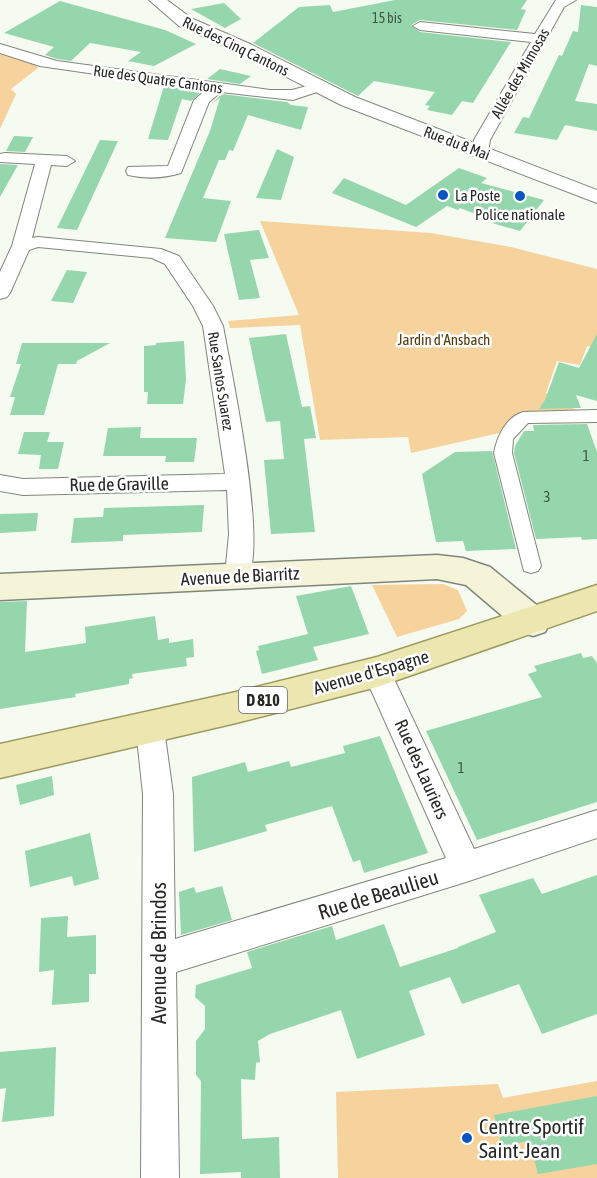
<svg xmlns="http://www.w3.org/2000/svg" width="597" height="1178" font-family="'Asap Condensed',sans-serif">
<rect width="100%" height="100%" fill="#f6fbf1"/>
<path fill="#f6d29c" d="M0,51L35,63L38,68L11,89L16,94L0,129Z
M260,221L431,233L511,247L597,269V348L587,346L580,365L557,361L546,393L583,414L520,416L504,432L411,453L408,437L320,440L300,325L230,328L228,321L299,315Z
M443,584L458,590L467,611L459,619L397,637L372,585Z
M597,1081V1178H338L336,1092L498,1084L503,1098Z"/>
<path fill="#95d6ac" d="M395,0H527L521,9L526,10L517,30L420,20L411,25L420,32L511,42L473,103L462,101L452,115L427,110L430,106L425,105L435,92L374,81L358,96L253,43L299,7L330,5L333,12Z
M60,1L165,30L196,44L154,66L128,61L141,52L90,43L71,61L57,59L45,55L54,47L4,33Z
M224,3L241,19L225,28L191,9Z
M581,5L597,7V66L589,64L575,101L597,104V131L565,125L557,140L514,133L523,117L529,118L559,55L562,56L573,31L578,32Z
M220,69L251,76L240,84L207,79Z
M164,86L201,92L191,101L182,99L168,140L148,139Z
M222,94L287,102L291,105L308,107L301,130L248,115L233,151L229,150L225,160H219L203,198L231,201L216,242L165,238L210,131L220,98L211,104Z
M14,136L33,137L25,152L6,151Z
M100,140L118,141L77,230L57,228Z
M277,149L294,157L281,200L256,198Z
M0,164L18,165L0,197Z
M459,168L487,178L481,183L544,200L520,231L492,223L494,221L460,208L458,210L447,206L416,227L332,193L344,178L406,205Z
M259,230L269,258L250,260L260,298L239,300L224,234Z
M67,270L87,272L73,303L51,301Z
M286,334L302,407L310,406L316,438L304,439L315,532L271,534L264,460L284,459L280,421L266,422L249,338Z
M597,334V401L576,395L581,408L539,409L545,400L559,362L579,368Z
M184,341L186,379L183,404H147L148,392H144V346L156,345V343Z
M22,343H110L77,361L76,364H58L44,415H10L15,397H10L21,364H16Z
M587,424L597,452V539L582,540L581,537L536,539L514,453L515,446L524,431H534L533,425Z
M141,427L140,438H197L194,462H165L166,456H103L108,428Z
M24,432H50L47,442H64L58,469H39L41,455L18,454Z
M492,451L516,549L466,551L463,541L436,542L422,474L455,452Z
M204,505L202,532L123,535V541L71,543L74,518L103,517L104,508Z
M38,513L36,531L0,533V514Z
M351,586L369,634L313,647L318,660L262,674L256,651L259,650L258,646L308,634L296,596Z
M27,601L25,652L86,643L85,627L155,616L158,640L169,638V643L193,639L194,657L186,658L187,666L132,674L133,678L129,679V684L75,694L76,697L0,709V602Z
M581,653L583,658L592,656L597,663V802L477,840L426,731L542,697L528,674L537,671L534,666Z
M380,736L428,853L364,873L360,860L353,862L332,806L265,825L267,831L194,852L192,777L245,762L248,772L289,761L291,767L345,753L343,746Z
M52,776L54,795L20,805L16,785Z
M90,833L99,879L74,886L72,876L30,887L25,851Z
M597,875V1014L542,1034L519,984L462,1004L450,977L409,991L425,1035L357,1059L341,1010L270,1034L258,1041L260,1062L256,1063L255,1080L241,1079L242,1139L279,1137L280,1178H241V1172L200,1174L201,1081L196,1075V1041L205,1029V1006L195,997L196,985L252,968L247,952L332,926L336,940L384,924L400,967L458,948V947L496,932L479,895L533,878L542,894Z
M222,886L232,920L181,935L179,892L194,887L196,893Z
M68,916L67,937L96,935V974H89V1002L52,1005L54,970L39,972L41,918Z
M56,1047L54,1116L2,1122L6,1088L0,1089V1052Z
M597,1096V1164L538,1174L529,1141L502,1146L494,1115Z"/>
<g fill="none" stroke-linecap="round" stroke-linejoin="round">
<defs>
<path id="pedestrian" d="M597,410V422L528,423L513,439L512,453L541,566L538,571L531,573L524,571L494,453C497,437 506,417 523,412Z"/>
<path id="minor" d="M556,0H576L564,7L490,140L488,152L480,157L474,155L472,152L474,140L531,42L420,30L413,26L420,22L535,34Z
M0,44L57,61L270,90H292L318,83L325,87L323,90L293,100L221,92L209,102L181,173C165,178 145,179 128,175L126,171L128,167L168,166L194,100L206,90L40,66L0,53Z
M5,153L67,156L75,161L67,166L51,165L32,238L38,237L161,249L179,256L213,306L223,326C232,376 268,542 247,582L238,585L229,582L225,575L229,534L227,490L23,495L0,491V475L23,479L225,474L203,326L193,306L165,264L152,258L38,247L29,250L10,293L7,297L0,299V272L12,246L35,164L0,162V154Z
M377,661L387,664L474,849L597,810V838L466,882L176,972L179,1178H141L143,794L136,729L140,720L150,717L160,720L164,729L173,794L175,939L446,858L363,672L367,664Z"/>
<path id="tertiary" d="M149,0H167L191,18L250,44L355,97L597,190V203L341,105L238,52L179,26Z"/>
<path id="secondary" d="M437,555L463,558L490,567L545,612L550,622L545,632L533,636L521,632L466,585L437,579L0,600V574Z"/>
<path id="primary" d="M597,585V611L377,687L236,723L0,778V744L236,692L377,657Z"/>
</defs>
<use href="#pedestrian" stroke="#81867d" stroke-width="2"/>
<use href="#minor" stroke="#81867d" stroke-width="2"/>
<use href="#tertiary" stroke="#81867d" stroke-width="2"/>
<use href="#secondary" stroke="#81867d" stroke-width="3"/>
<use href="#primary" stroke="#9e9a5e" stroke-width="3"/>
<use href="#pedestrian" fill="#fff" fill-rule="evenodd"/>
<use href="#minor" fill="#fff" fill-rule="evenodd"/>
<use href="#tertiary" fill="#fff" fill-rule="evenodd"/>
<use href="#secondary" fill="#f5f3d8" fill-rule="evenodd"/>
<use href="#primary" fill="#ece7b0" fill-rule="evenodd"/>
</g>
<g fill="#0c55c0" stroke="#fff" stroke-width="2">
<circle cx="443" cy="195" r="6"/>
<circle cx="520" cy="196" r="6"/>
<circle cx="467" cy="1138" r="6"/>
</g>
<g text-anchor="middle" dominant-baseline="central" stroke-width="5" stroke-linejoin="round" paint-order="stroke">
<g font-size="14" fill="#425447">
<text x="387" y="18">15 bis</text>
</g>
<g font-size="15" fill="#262825" stroke="#fff">
<text transform="translate(236 46) rotate(26)">Rue des Cinq Cantons</text>
<text transform="translate(520 73) rotate(-60)">Allée des Mimosas</text>
<text transform="translate(158 79) rotate(8)">Rue des Quatre Cantons</text>
<text transform="translate(457 143) rotate(21)">Rue du 8 Mai</text>
<text transform="translate(221 381) rotate(81)">Rue Santos Suarez</text>
</g>
<g font-size="15" fill="#262825" stroke="#fff" text-anchor="start">
<text x="455" y="195">La Poste</text>
<text x="520" y="214" text-anchor="middle">Police nationale</text>
</g>
<g font-size="15" fill="#553b0b" stroke="#fff">
<text x="444" y="339">Jardin d'Ansbach</text>
</g>
<g font-size="15" fill="#425447">
<text x="586" y="455">1</text>
<text x="547" y="496">3</text>
<text x="461" y="767">1</text>
</g>
<rect fill="#fff" stroke="#676866" stroke-width="1.5" x="239" y="687" width="48" height="26" rx="4.5"/>
<g font-size="16" font-weight="bold" fill="#262825">
<text x="263" y="700">D 810</text>
</g>
<g font-size="18" fill="#262825" stroke="#fff">
<text transform="translate(119 484) rotate(-1)">Rue de Graville</text>
<text transform="translate(240 576) rotate(-3)">Avenue de Biarritz</text>
<text transform="translate(371 672) rotate(-16)">Avenue d'Espagne</text>
<text transform="translate(422 769) rotate(66)">Rue des Lauriers</text>
</g>
<g font-size="21" fill="#262825" stroke="#fff">
<text transform="translate(378 894) rotate(-17)">Rue de Beaulieu</text>
<text transform="translate(158 953) rotate(-90)">Avenue de Brindos</text>
</g>
<g font-size="21" fill="#262825" stroke="#fff" text-anchor="start">
<text x="479" y="1126">Centre Sportif<tspan x="479" dy="24">Saint-Jean</tspan></text>
</g>
</g>
</svg>
